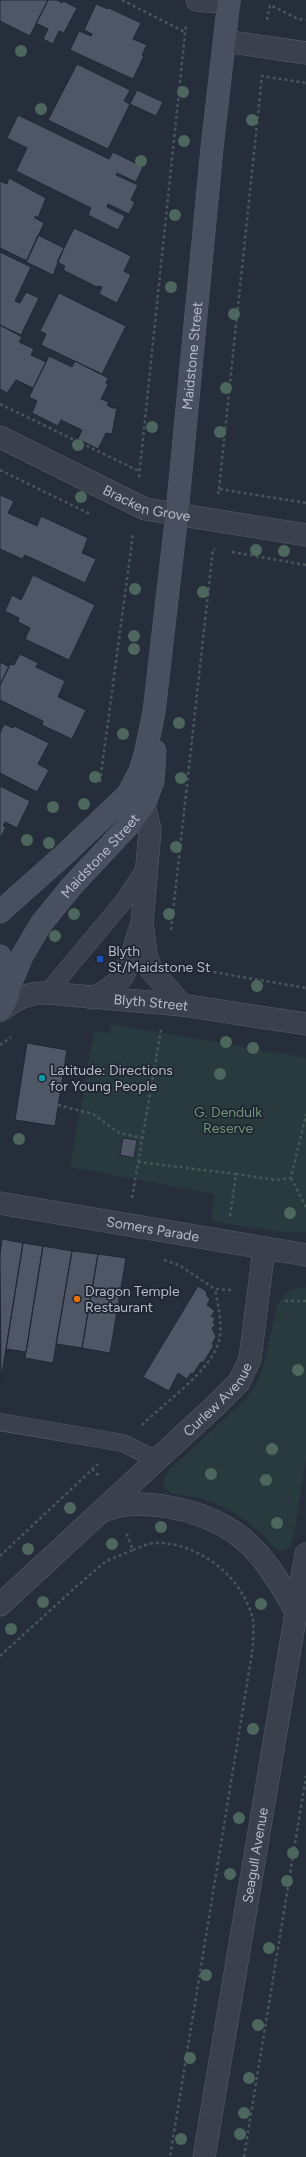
<svg xmlns="http://www.w3.org/2000/svg" width="306" height="2157" font-family="Figtree,sans-serif">
<rect width="100%" height="100%" fill="#262e3c"/>
<path fill="#283a3d" d="M111,1024L306,1058V1232H282L211,1221L215,1194L70,1167L94,1031L110,1033Z
M306,1287V1460L293,1540L289,1548L280,1551L275,1549C256,1525 229,1506 199,1498C190,1496 180,1495 171,1493L166,1489L163,1480L168,1471L246,1399L256,1384L263,1368L277,1306L286,1292L293,1289Z"/>
<path fill="#4f5767" stroke="#212733" d="M0,0H48L30,36L0,21Z
M48,0H57L62,3L63,1L77,8L64,33L59,31L53,44L43,39L48,29L36,23Z
M96,4L108,9L109,8L141,23L133,39L147,45L142,55L144,56L133,79L70,50L79,31L91,36L92,34L84,30Z
M77,64L130,90L124,101L130,104L108,149L48,120Z
M137,90L163,102L156,116L130,104Z
M18,115L109,159L113,152L143,167L136,182L117,173L116,175L138,185L131,200L135,202L129,214L108,204L107,207L125,216L118,230L88,215L91,208L16,171L27,148L7,138Z
M9,178L46,198L38,218L35,216V218L44,223L27,261L0,248V181L7,184Z
M74,228L131,256L124,271L131,275L117,303L99,294L102,287L98,286L97,287L63,270L65,266L57,262Z
M38,235L64,248L53,275L26,262Z
M0,252L31,267L15,301L20,303L26,292L39,298L21,335L0,325Z
M59,293L126,326L102,374L41,345L46,334L40,331Z
M0,325L22,337L19,342L34,349L31,355L46,362L33,388L16,380L7,393L0,389Z
M49,356L72,367L75,361L108,378L106,383L108,385L101,399L109,402L107,405L112,408H117L112,434L106,433L98,449L78,439L82,430L61,420L58,426L32,413L37,401L29,397Z
M0,495L14,501L8,513L37,526L41,516L88,538L82,553L96,559L85,583L25,555L22,559L0,549Z
M33,575L95,605L69,660L25,639L30,628L18,622L19,618L5,611L12,595L21,600Z
M20,654L38,663L36,667L65,681L58,697L86,710L72,739L42,725L43,721L0,700V685L10,664L14,665Z
M0,662L9,667L0,685Z
M4,724L13,728L14,726L49,743L38,764L49,770L37,792L0,773V733Z
M0,786L30,801L17,828L5,822L3,826L6,827L0,839Z
M27,1043L67,1050L55,1126L15,1120Z
M123,1138L137,1140L134,1158L120,1155Z
M2,1239L23,1243L1,1380L0,1255Z
M23,1243L43,1246L26,1352L6,1349Z
M43,1246L72,1251L53,1363L25,1358Z
M72,1251L98,1254L82,1348L56,1344Z
M98,1254L126,1258L110,1353L82,1348Z
M198,1286L206,1291L207,1296L210,1299L207,1305L215,1311L211,1316L215,1318L213,1323L216,1324L212,1328L216,1337L212,1344L214,1345L203,1363L201,1362L193,1374L191,1373L187,1379L178,1373L169,1391L143,1377Z"/>
<g fill="none" stroke-linecap="round" stroke-linejoin="round">
<defs>
<path id="lane" d="M47,993L123,902L147,866
M0,1422L123,1443L157,1460"/>
<g id="street">
<path d="M197,0L229,3"/>
<path d="M225,41L306,53"/>
<path id="s1" d="M0,437L145,509L306,535"/>
<path d="M144,805L150,830L142,923L146,954L151,970L182,1005"/>
<path d="M92,998C128,984 129,963 140,929"/>
<path id="s2" d="M0,1011C13,1000 29,992 47,993L182,1005L306,1024"/>
<path id="s3" d="M0,1203L306,1255"/>
<path d="M103,1511C124,1502 146,1503 169,1507C237,1519 265,1553 296,1612"/>
<path id="s4" d="M0,1605L215,1406L239,1382L250,1359L264,1249"/>
<path id="s5" d="M204,2157L306,1554"/>
</g>
<g id="secondary">
<path id="s6" d="M0,912L65,854L128,794L140,771L145,755L154,712L177,513L212,148L229,0"/>
<path d="M0,956C11,972 14,993 0,1010"/>
<path id="s7" d="M9,987L22,956L41,924L71,887L129,825L144,805L153,781L155,751"/>
</g>
</defs>
<use href="#lane" stroke="#585e6a" stroke-width="18"/>
<use href="#street" stroke="#585e6a" stroke-width="23"/>
<use href="#secondary" stroke="#585e6a" stroke-width="23"/>
<path stroke="#46575a" stroke-width="2.5" stroke-dasharray="3 3" stroke-linecap="butt" d="M122,0L185,32
M267,20L270,5L298,19L306,20
M0,404L139,471
M0,470L90,514
M139,477L186,24
M219,489L262,76L306,83
M218,494L219,489L306,503
M232,552L306,565
M100,782L133,534
M171,930L213,549H215
M184,967L306,988
M0,1045L11,1037
M58,1105L93,1114L119,1133L142,1138
M138,1162L236,1174
M291,1178L306,1207
M132,1198L161,1030
M230,1216L236,1174L276,1180L291,1178L306,1114
M164,1260L179,1265L215,1289L233,1290
M285,1301H306
M142,1425C164,1403 212,1370 219,1341C223,1325 218,1305 215,1289
M92,1469L100,1477
M133,1550C140,1547 149,1543 156,1543C199,1542 244,1578 253,1620C254,1628 253,1639 253,1647L170,2157
M0,1556L98,1464
M0,1656L77,1586L106,1561L133,1550L126,1532
M244,2157L306,1776"/>
<use href="#lane" stroke="#3a404c" stroke-width="17"/>
<use href="#street" stroke="#3a404c" stroke-width="22"/>
<use href="#secondary" stroke="#484f5f" stroke-width="22"/>
</g>
<g fill="#4e675e">
<circle cx="21" cy="51" r="6"/>
<circle cx="183" cy="92" r="6"/>
<circle cx="41" cy="109" r="6"/>
<circle cx="252" cy="120" r="6"/>
<circle cx="184" cy="141" r="6"/>
<circle cx="141" cy="161" r="6"/>
<circle cx="175" cy="215" r="6"/>
<circle cx="171" cy="287" r="6"/>
<circle cx="234" cy="314" r="6"/>
<circle cx="226" cy="388" r="6"/>
<circle cx="152" cy="427" r="6"/>
<circle cx="220" cy="432" r="6"/>
<circle cx="78" cy="445" r="6"/>
<circle cx="81" cy="497" r="6"/>
<circle cx="256" cy="550" r="6"/>
<circle cx="284" cy="551" r="6"/>
<circle cx="135" cy="589" r="6"/>
<circle cx="203" cy="592" r="6"/>
<circle cx="134" cy="636" r="6"/>
<circle cx="134" cy="649" r="6"/>
<circle cx="179" cy="723" r="6"/>
<circle cx="123" cy="734" r="6"/>
<circle cx="95" cy="777" r="6"/>
<circle cx="181" cy="778" r="6"/>
<circle cx="84" cy="804" r="6"/>
<circle cx="53" cy="807" r="6"/>
<circle cx="27" cy="840" r="6"/>
<circle cx="49" cy="843" r="6"/>
<circle cx="176" cy="847" r="6"/>
<circle cx="74" cy="914" r="6"/>
<circle cx="169" cy="914" r="6"/>
<circle cx="55" cy="936" r="6"/>
<circle cx="257" cy="986" r="6"/>
<circle cx="226" cy="1042" r="6"/>
<circle cx="253" cy="1048" r="6"/>
<circle cx="220" cy="1074" r="6"/>
<circle cx="19" cy="1139" r="6"/>
<circle cx="290" cy="1213" r="6"/>
<circle cx="298" cy="1370" r="6"/>
<circle cx="272" cy="1449" r="6"/>
<circle cx="211" cy="1474" r="6"/>
<circle cx="266" cy="1480" r="6"/>
<circle cx="70" cy="1508" r="6"/>
<circle cx="277" cy="1523" r="6"/>
<circle cx="161" cy="1527" r="6"/>
<circle cx="112" cy="1544" r="6"/>
<circle cx="28" cy="1549" r="6"/>
<circle cx="43" cy="1602" r="6"/>
<circle cx="261" cy="1604" r="6"/>
<circle cx="11" cy="1629" r="6"/>
<circle cx="253" cy="1729" r="6"/>
<circle cx="239" cy="1818" r="6"/>
<circle cx="293" cy="1853" r="6"/>
<circle cx="230" cy="1874" r="6"/>
<circle cx="287" cy="1881" r="6"/>
<circle cx="269" cy="1948" r="6"/>
<circle cx="206" cy="1975" r="6"/>
<circle cx="258" cy="2025" r="6"/>
<circle cx="190" cy="2058" r="6"/>
<circle cx="249" cy="2078" r="6"/>
<circle cx="244" cy="2113" r="6"/>
<circle cx="240" cy="2134" r="6"/>
<circle cx="181" cy="2139" r="6"/>
</g>
<rect fill="#1a4fb4" stroke="#1f2531" stroke-width="1.5" x="96" y="955" width="8" height="8" rx="2"/>
<circle fill="#0f9aa8" stroke="#1f2531" stroke-width="1.5" cx="42" cy="1078" r="4"/>
<circle fill="#e8710a" stroke="#1f2531" stroke-width="1.5" cx="77" cy="1299" r="4"/>
<g text-anchor="middle" dominant-baseline="central" stroke-width="3.5" stroke-linejoin="round" paint-order="stroke">
<g font-size="14" fill="#b6bcc7" stroke="#1f2531">
<text stroke="none"><textPath href="#s6" startOffset="619">Maidstone Street</textPath></text>
<text stroke="none"><textPath href="#s1" startOffset="162">Bracken Grove</textPath></text>
<text stroke="none"><textPath href="#s7" startOffset="161">Maidstone Street</textPath></text>
<text stroke="none"><textPath href="#s2" startOffset="156">Blyth Street</textPath></text>
<text stroke="none"><textPath href="#s3" startOffset="155">Somers Parade</textPath></text>
<text stroke="none"><textPath href="#s4" startOffset="300">Curlew Avenue</textPath></text>
<text stroke="none"><textPath href="#s5" startOffset="306">Seagull Avenue</textPath></text>
</g>
<g font-size="14" fill="#b6bcc7" stroke="#1f2531" text-anchor="start">
<text x="108" y="951">Blyth<tspan x="108" dy="16">St/Maidstone St</tspan></text>
<text x="50" y="1070">Latitude: Directions<tspan x="50" dy="16">for Young People</tspan></text>
<text x="85" y="1291">Dragon Temple<tspan x="85" dy="16">Restaurant</tspan></text>
</g>
<g font-size="14" fill="#6f967a" stroke="#1f2531">
<text x="228" y="1112">G. Dendulk<tspan x="228" dy="16">Reserve</tspan></text>
</g>
</g>
</svg>
